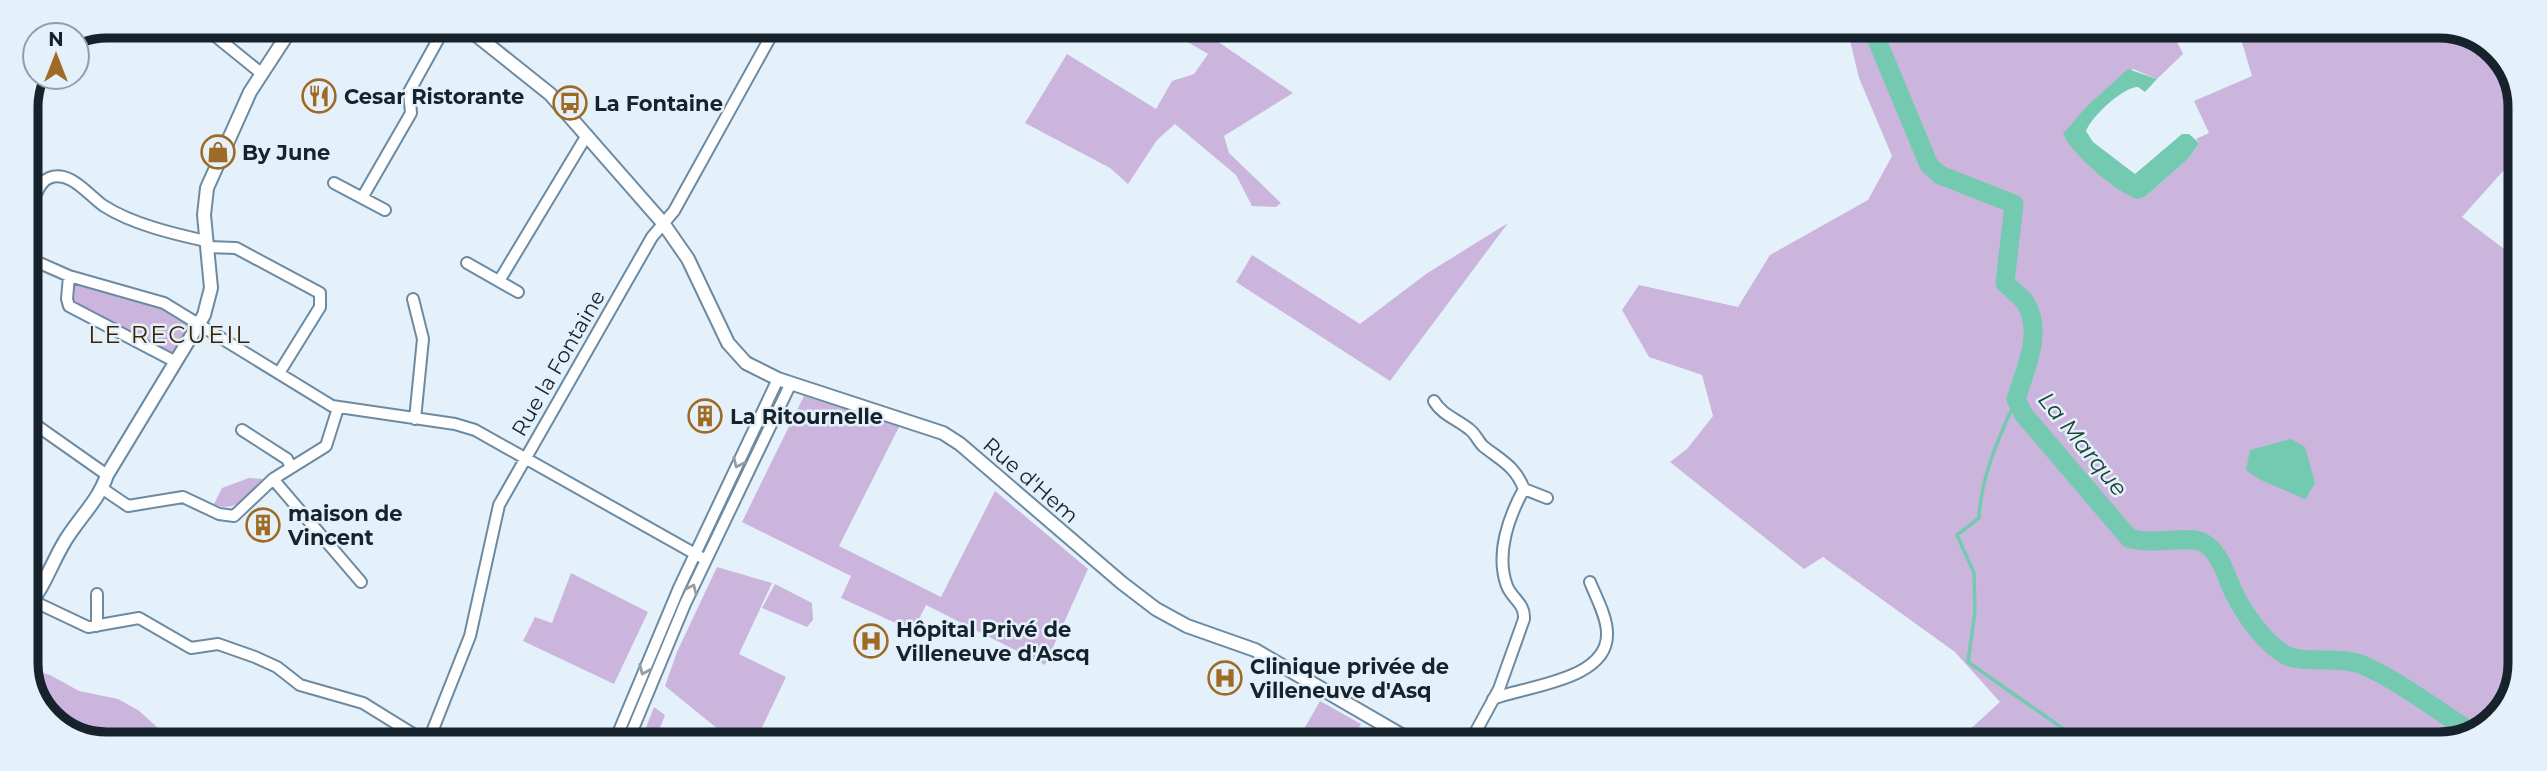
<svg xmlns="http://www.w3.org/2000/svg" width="2547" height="771" font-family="Montserrat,sans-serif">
<rect width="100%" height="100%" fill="#e4f1fb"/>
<path fill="#cbb5dd" d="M1164,28H1198L1293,93L1224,136L1229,153L1281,203L1276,207L1252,206L1236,175L1175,124L1157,140L1128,184L1110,168L1025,123L1067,54L1156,109L1172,81L1194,74L1208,54Z
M1847,28L2171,29L2183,54L2157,79L2133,69L2085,108L2064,137L2107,181L2146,196L2189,158L2199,143L2196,139L2209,133L2194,101L2252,76L2238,29H2461L2504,58L2521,102L2520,152L2462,217L2520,261L2518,685L2489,728L2440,745L1954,744L2000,702L1955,652L1823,557L1804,569L1670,462L1687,449L1713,416L1702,375L1649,357L1622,310L1639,285L1738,307L1770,255L1868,200L1892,156L1859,78Z
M1508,223L1390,381L1236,282L1252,255L1360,324L1426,274Z
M72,283L155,304L185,318L189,329L174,356L73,303Z
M804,396L900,425L839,546L941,597L995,491L1088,569L1045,665L926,605L913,631L841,598L851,576L742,522Z
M249,478L263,479C248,493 236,515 214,504L222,488Z
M717,567L772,583L739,654L786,677L757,738L742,732L735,743L665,686L677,652Z
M571,573L648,612L614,684L523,641L535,617L552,623Z
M775,584L812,603L813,620L807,627L762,608Z
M27,669L50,675L79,691L118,699L138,710L157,727L185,742H86L46,717Z
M1320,701L1361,724L1350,743H1296Z
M654,707L665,715L654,743H640Z"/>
<path fill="#74cab1" d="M2128,69L2157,79L2145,92L2138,87C2123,87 2092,116 2086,131L2093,142L2135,174L2182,134H2189L2199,143L2189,158L2146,196L2138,199C2116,193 2072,154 2063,134L2085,108Z
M2291,439L2305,447L2315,483L2305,500C2285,488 2264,485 2246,470L2250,450Z"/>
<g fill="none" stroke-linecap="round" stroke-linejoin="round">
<path stroke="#74cab1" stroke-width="3.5" d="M2016,399C1999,438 1981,475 1979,518L1957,535L1974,573L1975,611L1968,662L2085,744"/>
<path stroke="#74cab1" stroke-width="19" d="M1872,28L1929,165L1940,175L2014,204L2005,283C2011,289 2020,295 2025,302C2044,331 2025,370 2016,399L2024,415L2129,538C2153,546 2187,535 2202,542C2221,551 2226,578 2235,595C2245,615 2263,640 2282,653C2300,666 2340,654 2365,666C2402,683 2438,711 2473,733"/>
<defs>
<path id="minor" d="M203,26L261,73
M334,183L385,210
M362,198L411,113L409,92L445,27
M26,226C31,212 35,184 49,178C70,169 89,196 104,206C132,224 174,234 206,241
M207,247L236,248L320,293V307L279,373
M26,257L69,276L164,303L332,406L455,424L475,430L706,560
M467,263L518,292
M69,276L67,299L69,306L176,362
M499,281L587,135
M413,299L423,339L415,419
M1434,401C1442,415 1457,419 1469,429C1475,433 1478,441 1483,446C1502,461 1515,466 1524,489L1547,498
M26,418L107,475
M242,430L287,459L291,467
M273,479L361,582
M103,489L128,506L183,497L219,514L234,516L273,479L326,446L338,408
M97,594V626
M33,601L88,627L139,618L191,648L218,644L255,657L277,667L300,685L363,703L426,742
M1493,699C1523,686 1609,681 1607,633C1607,617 1596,597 1590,582
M428,742L470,636L499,505L652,237L674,211L776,27
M614,743L679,588L778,379
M627,743L685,604L791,383
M1469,744L1499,689L1524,619C1525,603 1512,599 1507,586C1495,554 1509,516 1524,489"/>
<path id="tertiary" d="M466,27L550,94L663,223L688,259L728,343L746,363L778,379L943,433L960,444L1122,583L1156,609L1187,626L1255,650L1415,743
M26,609C44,588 51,564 65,541C79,518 99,500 107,475L204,315L211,288L204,215L207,188L250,92L293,26"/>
</defs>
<use href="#minor" stroke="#6c8aa1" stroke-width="14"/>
<use href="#tertiary" stroke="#6c8aa1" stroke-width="16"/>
<use href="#minor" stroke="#fff" stroke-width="10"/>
<use href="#tertiary" stroke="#fff" stroke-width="12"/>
</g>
<defs><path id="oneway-chevron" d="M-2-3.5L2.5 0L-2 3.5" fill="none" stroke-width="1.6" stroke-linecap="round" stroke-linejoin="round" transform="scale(1.75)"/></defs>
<g stroke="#979ca0">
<use href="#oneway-chevron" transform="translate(738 463) rotate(115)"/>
<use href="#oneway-chevron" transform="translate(692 589) rotate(-65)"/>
<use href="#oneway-chevron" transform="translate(644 670) rotate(113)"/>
</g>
<defs>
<symbol id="restaurant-ring" viewBox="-11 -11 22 22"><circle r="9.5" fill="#e4f1fb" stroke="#9f6a23" stroke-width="1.5"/><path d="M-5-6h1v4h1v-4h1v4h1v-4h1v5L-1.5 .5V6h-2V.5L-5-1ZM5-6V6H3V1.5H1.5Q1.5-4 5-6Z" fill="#9f6a23"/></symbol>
<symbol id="bus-ring" viewBox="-11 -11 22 22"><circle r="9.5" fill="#e4f1fb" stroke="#9f6a23" stroke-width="1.5"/><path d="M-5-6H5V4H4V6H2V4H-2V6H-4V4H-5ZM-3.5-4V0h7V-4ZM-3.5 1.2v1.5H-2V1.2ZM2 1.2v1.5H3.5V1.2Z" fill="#9f6a23"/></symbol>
<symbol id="shop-ring" viewBox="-11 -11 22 22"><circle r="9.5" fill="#e4f1fb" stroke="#9f6a23" stroke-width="1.5"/><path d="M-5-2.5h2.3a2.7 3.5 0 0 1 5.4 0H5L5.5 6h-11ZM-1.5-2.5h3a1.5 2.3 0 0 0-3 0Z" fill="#9f6a23"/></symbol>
<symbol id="building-ring" viewBox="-11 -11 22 22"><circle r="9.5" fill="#e4f1fb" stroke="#9f6a23" stroke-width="1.5"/><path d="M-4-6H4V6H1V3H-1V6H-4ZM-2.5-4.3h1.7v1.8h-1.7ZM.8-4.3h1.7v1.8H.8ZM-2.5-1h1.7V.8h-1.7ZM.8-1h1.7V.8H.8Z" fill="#9f6a23"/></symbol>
<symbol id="hospital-ring" viewBox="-11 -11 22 22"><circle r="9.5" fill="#e4f1fb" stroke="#9f6a23" stroke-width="1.5"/><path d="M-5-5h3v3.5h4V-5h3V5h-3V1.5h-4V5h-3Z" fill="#9f6a23"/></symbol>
</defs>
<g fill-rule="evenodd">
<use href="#restaurant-ring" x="300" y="77" width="38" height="38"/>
<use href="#bus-ring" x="551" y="84" width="38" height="38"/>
<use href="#shop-ring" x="199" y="133" width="38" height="38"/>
<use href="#building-ring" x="686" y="397" width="38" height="38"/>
<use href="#building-ring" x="244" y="506" width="38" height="38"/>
<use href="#hospital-ring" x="852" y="622" width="38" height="38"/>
<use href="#hospital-ring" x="1206" y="659" width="38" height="38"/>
</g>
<g text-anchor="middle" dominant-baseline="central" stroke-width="5" stroke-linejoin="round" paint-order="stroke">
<g font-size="21" font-weight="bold" fill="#17232c" stroke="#e4f1fb" text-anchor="start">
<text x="344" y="96">Cesar Ristorante</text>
<text x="594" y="103">La Fontaine</text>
<text x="242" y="152">By June</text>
<text x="730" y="416">La Ritournelle</text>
<text x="288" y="513">maison de<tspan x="288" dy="24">Vincent</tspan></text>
<text x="896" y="629">Hôpital Privé de<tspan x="896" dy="24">Villeneuve d'Ascq</tspan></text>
<text x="1250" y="666">Clinique privée de<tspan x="1250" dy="24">Villeneuve d'Asq</tspan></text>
</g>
<g font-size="21" fill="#17232c" stroke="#e4f1fb">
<text transform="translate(558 363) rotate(-60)">Rue la Fontaine</text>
<text transform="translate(1031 480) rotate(41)">Rue d'Hem</text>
</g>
<g font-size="23" font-style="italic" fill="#1a4237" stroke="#e4f1fb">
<text transform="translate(2083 444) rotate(51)">La Marque</text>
</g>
<g font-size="24" letter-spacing="2" fill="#3c2301" stroke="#e4f1fb">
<text x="170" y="334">LE RECUEIL</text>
</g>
</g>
<path d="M0 0H2547V771H0ZM107 38H2439A69 69 0 0 1 2508 107V663A69 69 0 0 1 2439 732H107A69 69 0 0 1 38 663V107A69 69 0 0 1 107 38Z" fill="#e4f1fb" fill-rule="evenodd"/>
<path fill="none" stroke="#17232c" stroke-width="9" d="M107 38H2439A69 69 0 0 1 2508 107V663A69 69 0 0 1 2439 732H107A69 69 0 0 1 38 663V107A69 69 0 0 1 107 38Z"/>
<g transform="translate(56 56)"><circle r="33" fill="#e4f1fb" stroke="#929fa8" stroke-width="2"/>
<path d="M0-5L12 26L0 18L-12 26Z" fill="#9f6a23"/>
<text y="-10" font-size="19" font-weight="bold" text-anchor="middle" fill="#17232c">N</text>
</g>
</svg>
